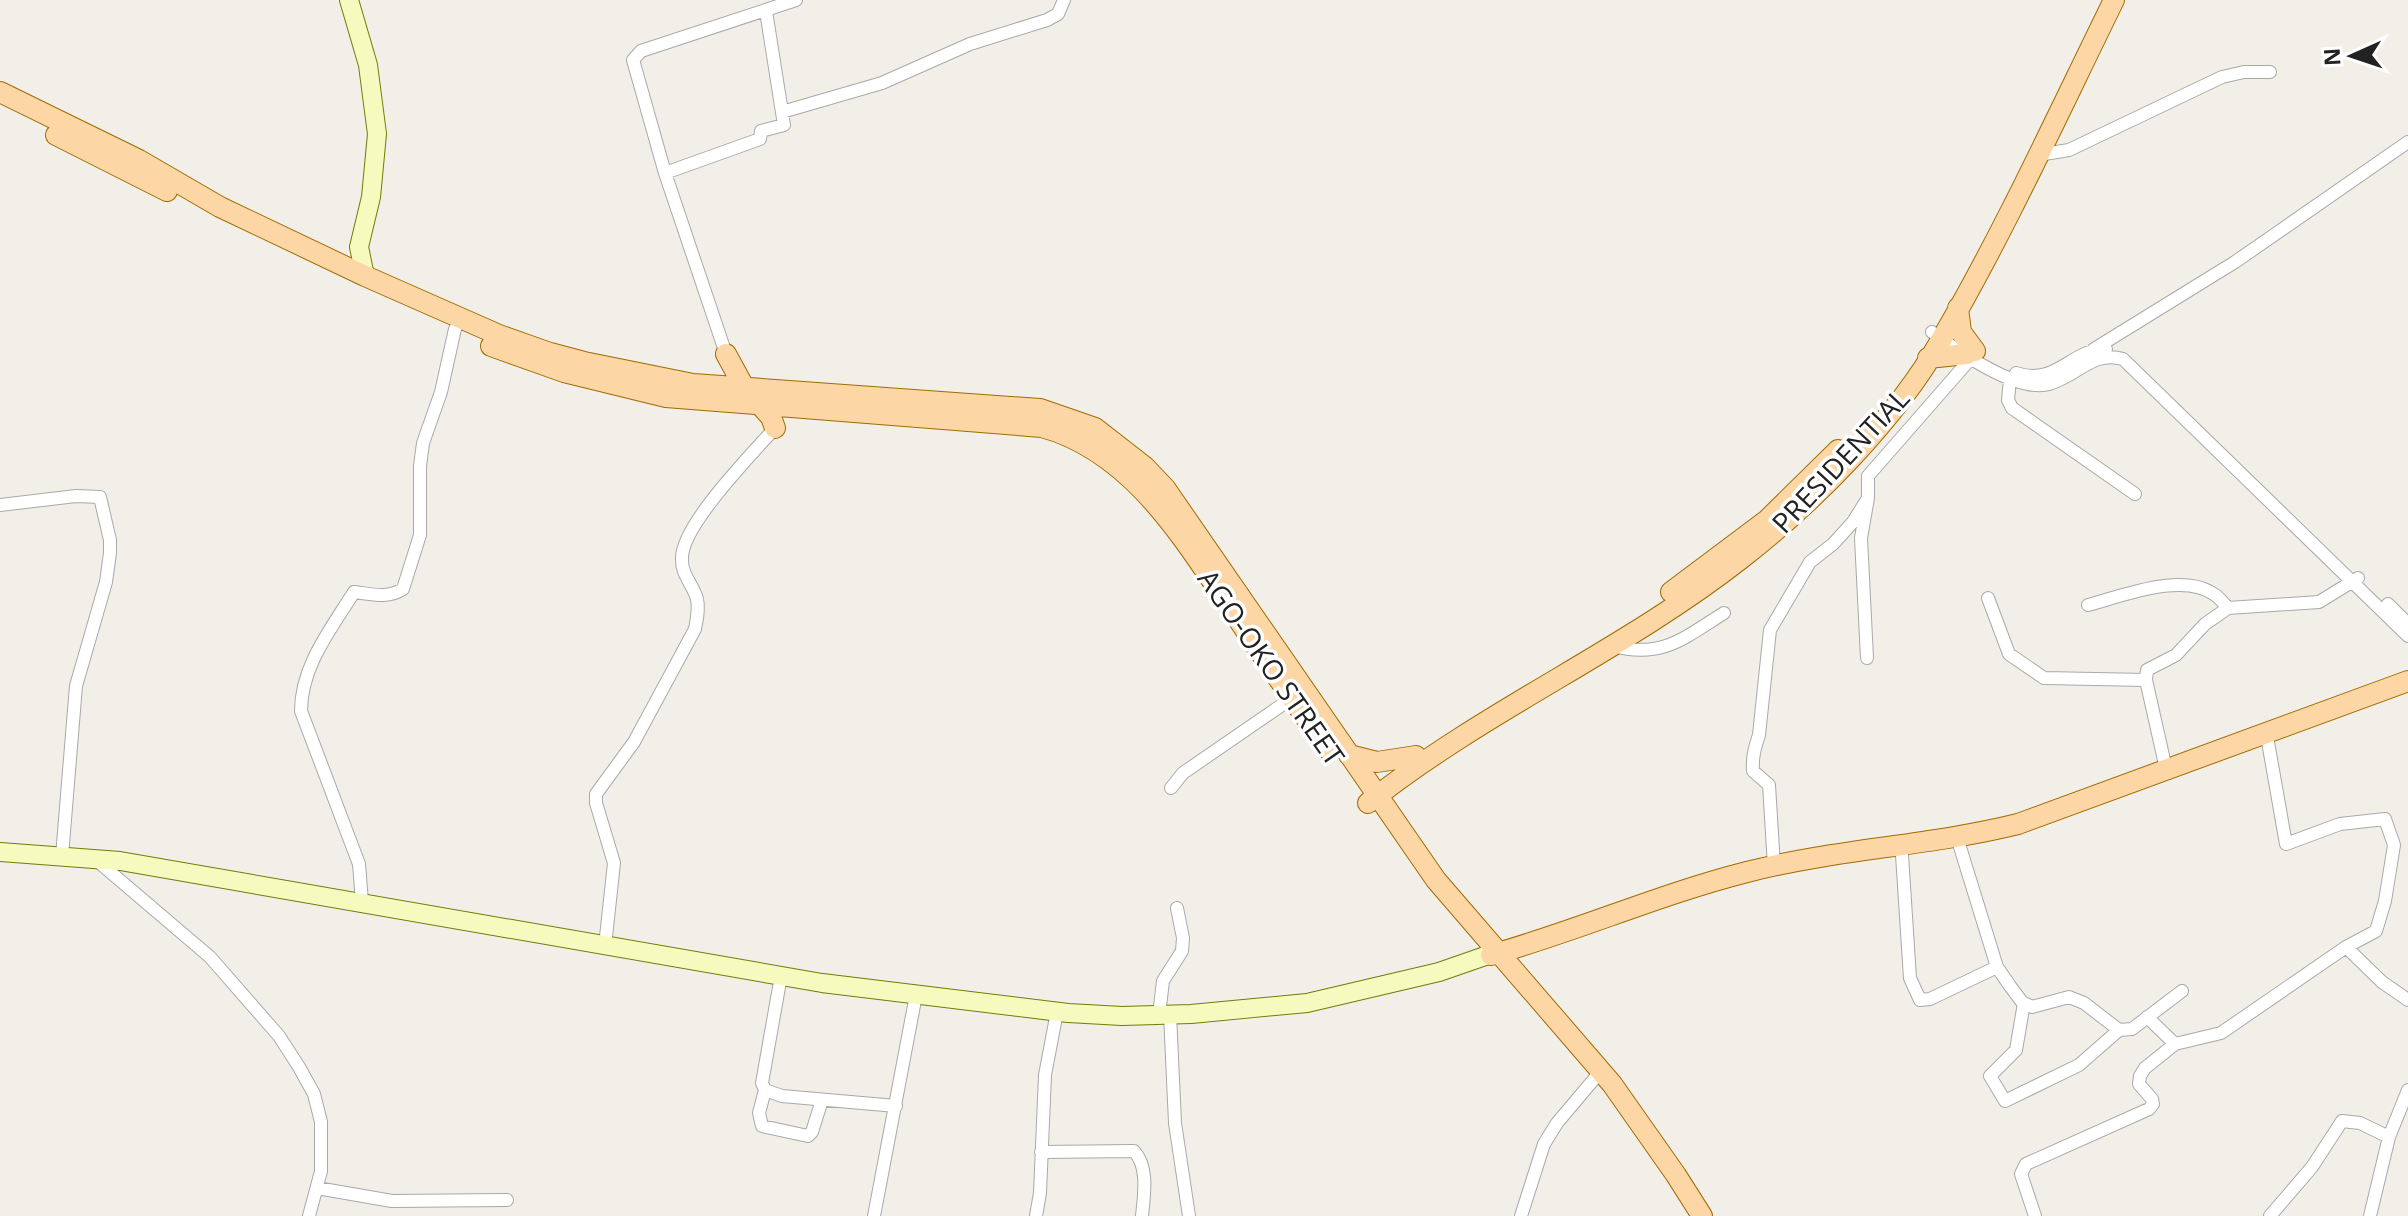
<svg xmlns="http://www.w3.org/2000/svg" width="2408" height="1216" font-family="'Open Sans',sans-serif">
<rect width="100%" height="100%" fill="#f2efe9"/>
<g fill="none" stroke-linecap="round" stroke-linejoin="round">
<defs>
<path id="street" d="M782,112L882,83L970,44L1047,20L1058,14L1064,0
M2038,155L2069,150L2222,77L2244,72H2270
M665,173L760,139L761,131L784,125L766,11
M1932,332C1958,351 2017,393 2049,384C2078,376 2092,350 2123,359L2408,636
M2094,349L2235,262L2408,142
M726,354L665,173L633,60L641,51L796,0
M2016,373C2056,387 2071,349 2106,349
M2010,378L2008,400L2012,408L2135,494
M0,505L76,496L100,497L110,540V553L106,582L76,686L62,856
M1988,598L2009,654L2044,678L2146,680
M2388,604L2408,624
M2088,605C2122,596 2184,571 2215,595C2220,598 2224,604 2228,608
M1613,646C1662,659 1684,638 1724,613
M1867,658L1861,538L1868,498V476L1972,357
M2166,769L2146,680L2147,670L2176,655L2205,624L2228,608L2319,602L2358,578
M1171,788L1183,773L1292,698
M1960,847L1997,967L2010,986L2022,1002L2032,1007L2069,997L2084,1003L2119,1030L2132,1029L2182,991
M1902,855L1910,978L1920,1000L1930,999L1997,967
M95,859L210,957L279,1036L299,1067L314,1094L321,1122V1171L309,1216
M1774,866L1769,785L1753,771C1752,757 1755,747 1759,735L1770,630L1810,562L1833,544L1853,522L1868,498
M362,902L359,864L301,711C301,666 331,629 354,592C372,594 387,599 403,589L420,535V466L423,443L441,392L455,329
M605,946L614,863L596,803V794L634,742L695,629C697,619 699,609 697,599C693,584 681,575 682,558C682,525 751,455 775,428
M2346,947L2382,982L2408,1000
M781,976L762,1083L765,1090L782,1096L896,1106
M2024,1003L2016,1050L1990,1076L2005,1101L2079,1065L2119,1030
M1170,1014L1175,1123L1189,1216
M1159,1015L1163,981L1182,951L1183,938L1177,908
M2147,1017L2175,1044
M765,1090L759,1113L762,1126L808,1136L812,1132L822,1100
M1041,1152L1134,1151C1149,1167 1144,1195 1142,1216
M317,1188L392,1201L507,1200
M874,1216L916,995
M1036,1216L1040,1193L1045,1075L1057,1012
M1521,1216L1544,1144L1557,1123L1595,1078
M2035,1216L2021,1174L2026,1164L2149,1109L2153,1104L2152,1099L2139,1084L2140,1076L2145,1068L2175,1044L2221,1033L2346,947L2376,931L2385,901L2394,845L2385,819L2340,824L2286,844L2268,742
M2270,1216L2312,1167L2342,1121L2360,1123L2389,1137
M2370,1216L2389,1137L2408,1090"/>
<path id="secondary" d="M349,0L368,65L377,134L371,197L359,247L365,276
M0,852L120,861L822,983L1068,1013L1122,1016L1191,1014L1307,1003L1439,972L1488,955"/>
<path id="primary" d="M0,92L139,160L220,207L365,276L499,335L550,353L584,362L693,384L1040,409L1095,428L1145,467L1165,488L1436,880L1612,1084L1676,1175L1702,1216
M56,135L167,191
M1958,308L1961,332L1975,351
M491,346L564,372L666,397L1042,427C1136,453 1186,544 1238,619C1267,663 1298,707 1329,750
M726,354L744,387
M1928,358L1967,354
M761,406L771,417L775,428
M1671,592L1767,520L1838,450
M1349,755L1377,762L1416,756
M1368,803C1485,710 1625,650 1742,558C1814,502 1896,419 1941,340C2005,230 2058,114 2114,0
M1491,955C1577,931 1660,894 1747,872C1836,849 1929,846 2018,824L2408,681"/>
</defs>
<use href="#street" stroke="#a9a9a9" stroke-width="14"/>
<use href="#secondary" stroke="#707d05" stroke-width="20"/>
<use href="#primary" stroke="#a06b00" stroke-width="22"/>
<use href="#street" stroke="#fff" stroke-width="12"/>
<use href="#secondary" stroke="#f7fabf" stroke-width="18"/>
<use href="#primary" stroke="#fcd6a4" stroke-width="20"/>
</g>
<g text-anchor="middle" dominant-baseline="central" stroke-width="7" stroke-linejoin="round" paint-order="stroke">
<g font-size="28" fill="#222" stroke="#fff">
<text transform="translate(1840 460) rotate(-47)">PRESIDENTIAL</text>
<text transform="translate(1272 667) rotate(55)">AGO-OKO STREET</text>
</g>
</g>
<g transform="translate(2352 56) rotate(267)" stroke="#ffffff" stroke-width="6" paint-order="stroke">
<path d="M0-6L14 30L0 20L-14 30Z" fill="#222222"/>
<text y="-12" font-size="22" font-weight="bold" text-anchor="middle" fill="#222222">N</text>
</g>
</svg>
